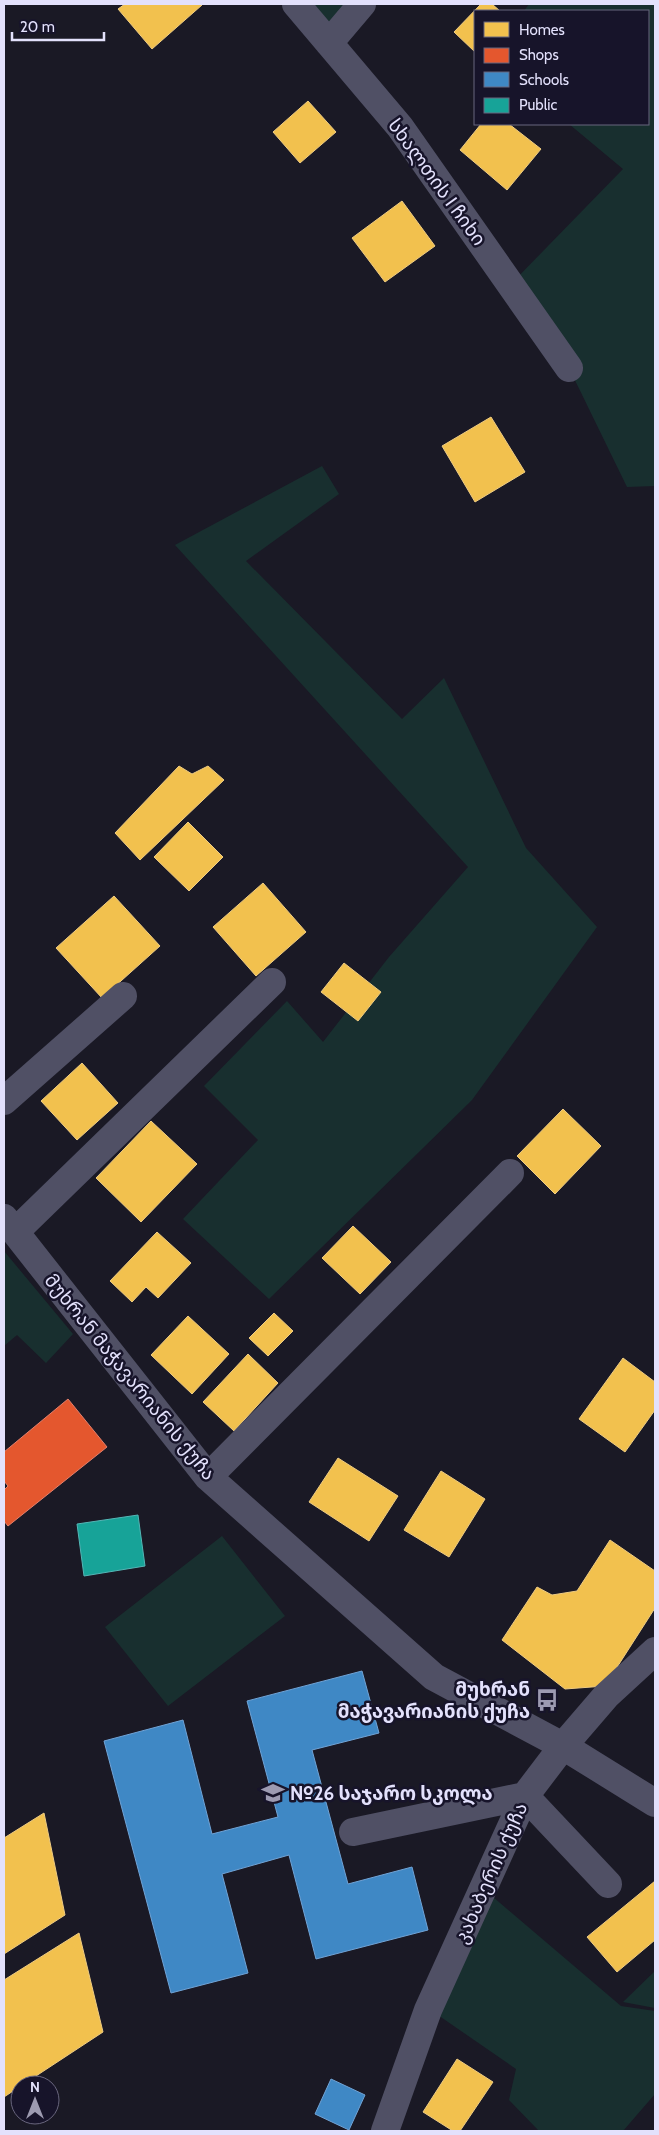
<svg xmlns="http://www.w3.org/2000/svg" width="659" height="2135" font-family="Cabin,'Noto Sans Georgian',sans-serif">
<rect width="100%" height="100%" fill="#1a1925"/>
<path fill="#182f2f" d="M296,4H362L329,43Z
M529,4H655V486L627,487L569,368L510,285L623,169L569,124H648V11H524Z
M322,466L339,494L246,561L402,719L444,678L526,848L597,927L472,1100L269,1299L183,1219L258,1140L204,1086L287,1001L323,1042L389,957L468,867L175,545Z
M4,1251L73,1334L46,1363L17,1335L4,1346Z
M222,1536L285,1616L168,1706L105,1627Z
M493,1897L621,2006L655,2011V2094L623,2131H539L509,2100L516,2069L435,2013Z
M655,1971V2008L623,2002Z"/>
<path fill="#f2c14e" stroke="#eecb82" d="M125,4H201L202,5L152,49L118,9Z
M481,4H492L500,11H475V52L454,32Z
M308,101L336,132L300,163L273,132Z
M481,124H509L541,149L507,190L460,150Z
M402,201L435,246L385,282L352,238Z
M491,417L525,472L475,502L442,446Z
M179,766L192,774L208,766L224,780L140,860L115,833Z
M188,822L223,857L189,891L154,857Z
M263,883L306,932L256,976L213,927Z
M114,896L160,946L102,998L56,948Z
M344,963L381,992L358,1021L321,992Z
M82,1063L118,1103L77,1140L41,1101Z
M563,1109L601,1146L555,1194L517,1156Z
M151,1121L197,1164L141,1222L96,1178Z
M353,1226L391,1262L360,1294L322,1258Z
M157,1232L191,1263L158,1298L146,1287L132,1302L110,1281Z
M274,1313L293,1331L268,1356L249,1338Z
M188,1316L229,1354L192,1394L151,1355Z
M248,1354L278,1383L234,1431L203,1402Z
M623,1358L655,1382V1410L625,1452L579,1419Z
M338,1458L398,1496L369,1541L309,1502Z
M441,1471L485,1499L449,1557L404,1530Z
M610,1540L655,1571V1608L605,1686L565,1689L502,1640L537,1587L552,1595L577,1591Z
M44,1813L65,1915L4,1954V1838Z
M655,1881V1940L617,1972L587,1937Z
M79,1933L103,2032L4,2097V1980Z
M457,2059L493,2082L460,2131H453L423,2112Z"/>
<path fill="#e4572e" stroke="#e4806c" d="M68,1399L107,1447L8,1526L4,1521V1490L8,1486L4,1481V1452Z"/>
<path fill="#3f88c5" stroke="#70a3d6" d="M362,1671L379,1733L312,1750L348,1884L412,1867L428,1930L316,1959L289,1855L222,1874L248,1973L171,1993L104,1741L183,1720L212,1834L278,1817L247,1701Z
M331,2079L365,2095L349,2130L315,2114Z"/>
<path fill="#17a398" stroke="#54b6b6" d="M138,1515L145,1566L84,1576L77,1524Z"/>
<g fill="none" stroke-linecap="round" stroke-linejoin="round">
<path stroke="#505065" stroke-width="28" d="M296,4L400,127L569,368
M329,43L362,4
M4,1101L123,996
M4,1218L208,1477L434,1677L563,1746L655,1803
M15,1232L272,982
M208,1477L510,1173
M353,1832L525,1796L608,1884
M385,2131L428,2010L525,1796L563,1746L606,1696L655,1651"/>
</g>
<defs>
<symbol id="bus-bare" viewBox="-9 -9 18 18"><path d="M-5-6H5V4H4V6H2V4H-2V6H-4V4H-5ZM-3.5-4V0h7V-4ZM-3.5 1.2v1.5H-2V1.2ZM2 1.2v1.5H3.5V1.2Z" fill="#9d9bb1" stroke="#17142a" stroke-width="2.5" paint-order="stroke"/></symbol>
<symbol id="school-bare" viewBox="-9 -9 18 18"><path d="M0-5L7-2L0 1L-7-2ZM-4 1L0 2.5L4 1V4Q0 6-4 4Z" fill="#9d9bb1" stroke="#17142a" stroke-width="2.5" paint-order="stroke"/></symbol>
</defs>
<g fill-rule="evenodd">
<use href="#bus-bare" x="531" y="1684" width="32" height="32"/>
<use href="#school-bare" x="257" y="1777" width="32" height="32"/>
</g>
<g text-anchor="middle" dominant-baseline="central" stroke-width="5" stroke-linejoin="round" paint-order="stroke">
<g font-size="19" fill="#e3e1fc" stroke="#17142a">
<text transform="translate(437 182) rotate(54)">სხალთის I ჩიხი</text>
<text transform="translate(130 1377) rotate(51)">მუხრან მაჭავარიანის ქუჩა</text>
<text transform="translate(491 1873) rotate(-66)">კახაბერის ქუჩა</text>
</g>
<g font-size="19" font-weight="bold" fill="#e3e1fc" stroke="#17142a" text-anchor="end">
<text x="530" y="1689">მუხრან<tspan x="530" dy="22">მაჭავარიანის ქუჩა</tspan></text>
<text x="290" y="1793" text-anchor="start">№26 საჯარო სკოლა</text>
</g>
</g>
<rect width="659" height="2135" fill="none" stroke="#e3e1fc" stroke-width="10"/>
<rect x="474" y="10" width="175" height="115" fill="#17142a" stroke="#69667e"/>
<rect x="484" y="22" width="25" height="15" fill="#f2c14e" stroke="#69667e"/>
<text x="519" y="35" font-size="15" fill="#e3e1fc">Homes</text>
<rect x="484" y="48" width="25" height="15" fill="#e4572e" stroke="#69667e"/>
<text x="519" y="60" font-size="15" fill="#e3e1fc">Shops</text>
<rect x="484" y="72" width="25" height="15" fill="#3f88c5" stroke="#69667e"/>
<text x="519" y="85" font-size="15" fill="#e3e1fc">Schools</text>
<rect x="484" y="98" width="25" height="15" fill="#17a398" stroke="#69667e"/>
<text x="519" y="110" font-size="15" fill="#e3e1fc">Public</text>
<g transform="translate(35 2100)"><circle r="24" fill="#17142a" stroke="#69667e"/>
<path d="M0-4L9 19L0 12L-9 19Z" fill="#9d9bb1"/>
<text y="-8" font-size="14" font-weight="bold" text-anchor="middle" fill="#e3e1fc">N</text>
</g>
<path d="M12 32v8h92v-8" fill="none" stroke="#e3e1fc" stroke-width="2.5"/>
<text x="20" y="32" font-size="15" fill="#e3e1fc" stroke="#17142a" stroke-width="4" paint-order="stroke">20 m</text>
</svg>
